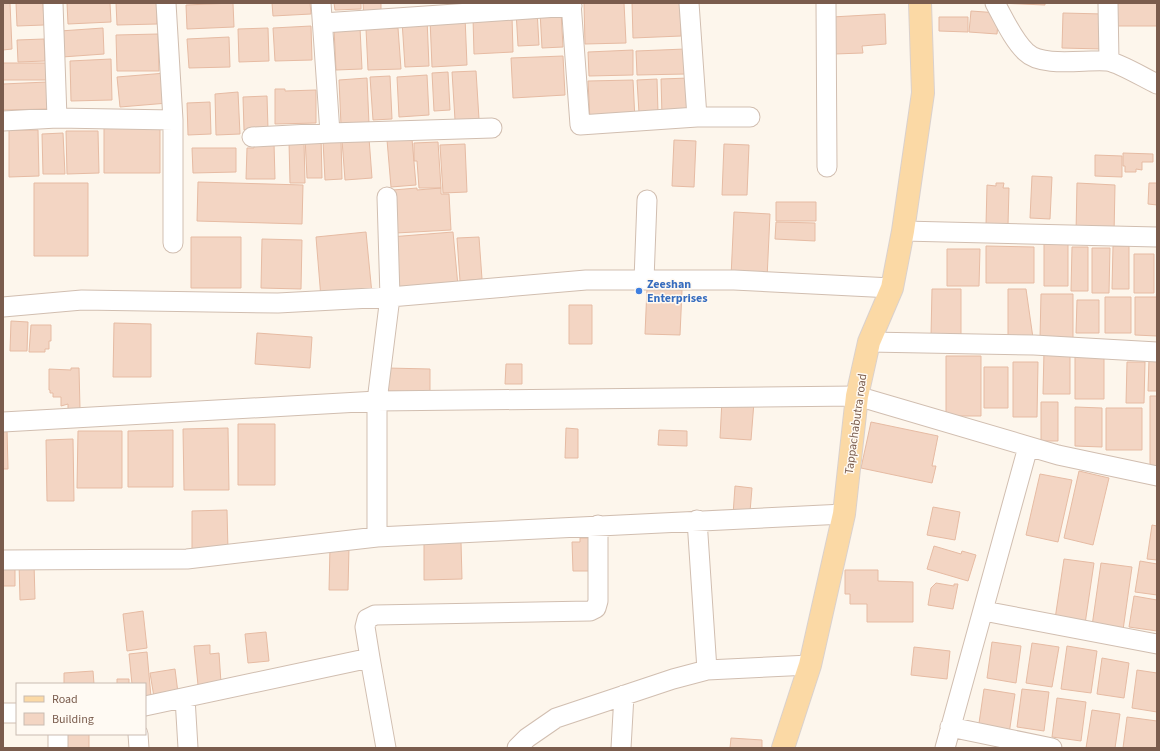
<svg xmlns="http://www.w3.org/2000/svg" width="1160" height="751" font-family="'Source Sans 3',sans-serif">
<rect width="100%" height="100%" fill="#fdf6ec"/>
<path fill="#f3d5c3" stroke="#e6bba3" d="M3,3H10L12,49L3,50Z
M16,3H43L44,25L17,26Z
M67,3H110L111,22L68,24Z
M116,3H157V24L117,25Z
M233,3L234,27L187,29L186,5Z
M272,3H310L311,14L273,16Z
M334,3H361V9L335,10Z
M363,3H381V17H364Z
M584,3H624L626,43L585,44Z
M632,3H680L681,36L633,38Z
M998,3H1045V5Z
M1115,3H1157V26H1115Z
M537,10L539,45L518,46L516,11Z
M561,11L563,47L542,48L540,12Z
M971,11L999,13L997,34L969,32Z
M1063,13L1103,14L1102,49L1062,48Z
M885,14L886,44L862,46L863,53L834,54L832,17Z
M512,16L513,52L474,54L473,18Z
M465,17L467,65L432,67L430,19Z
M939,17H968V32L939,31Z
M427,19L429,66L405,67L402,21Z
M311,26L312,60L275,61L273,28Z
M103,28L104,54L62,57L60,31Z
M268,28L269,61L239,62L238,29Z
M360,28L362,69L336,70L334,29Z
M398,28L401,69L368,70L366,29Z
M158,34L159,71H117L116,35Z
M229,37L230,67L189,68L187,39Z
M44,39L45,61L18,62L17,40Z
M685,49L686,74L637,75L636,51Z
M633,50V75L589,76L588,52Z
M563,56L565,95L513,98L511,58Z
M111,59L112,100L71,101L70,61Z
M3,63H46V80H3Z
M476,71L479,119L455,120L452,72Z
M448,72L450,110L434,111L432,73Z
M166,73L168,103L120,107L117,77Z
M427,75L429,115L399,117L397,77Z
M390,76L392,119L373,120L370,77Z
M367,78L369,124L341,125L339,80Z
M689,78L690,115L662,116L661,79Z
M657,79L658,112L639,113L637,80Z
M633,80L635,120L590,121L588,81Z
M47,82L48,109L3,110V84Z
M275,89H285V91L316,90V123L275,124Z
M238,92L240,134L216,135L215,94Z
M267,96L268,129L244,130L243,97Z
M210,102L211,134L188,135L187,103Z
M104,124H160V173H104Z
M9,130H38L39,176L9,177Z
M66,131H98L99,173L67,174Z
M63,133L65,174H43L42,134Z
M321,136L322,178H307L305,137Z
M369,138L372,178L345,180L342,140Z
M412,139L416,185L391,187L387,140Z
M341,140L342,179L325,180L323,141Z
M674,140L696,141L694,187L672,186Z
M289,142H304L305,183H290Z
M438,142L441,188H419L417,161H414V143Z
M274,143L275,179H246L247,148H254V145Z
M465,144L467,192L443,193L440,145Z
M724,144L749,145L747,195H722Z
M192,148H236V172L193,173Z
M1123,153L1153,154V162H1142V170L1136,169V172H1125V166H1123Z
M1095,155L1122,156V177L1095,176Z
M1032,176L1052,177L1050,219L1030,218Z
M198,182L303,185L302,224L197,221Z
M34,183H88V256H34Z
M996,183H1004L1003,188H1009L1008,225H986L987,185L996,186Z
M1077,183L1115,185L1114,235L1076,233Z
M1149,183H1157V205L1148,204Z
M417,188V190L441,188V194H449L451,230L396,233L393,190Z
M776,202H816V221H776Z
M734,212L770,214L767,279L731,277Z
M776,222L815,223V241L775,239Z
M366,232L372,294L321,298L316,237Z
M453,232L458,286L395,291L390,237Z
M191,237H241V288H191Z
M479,237L482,279L460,281L457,238Z
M262,239L302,240L301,289L261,288Z
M1044,244H1068V286H1044Z
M986,246L1034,247V283H986Z
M1113,246H1129V289H1112Z
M1072,247H1088V291H1071Z
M1092,248H1110L1109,293H1092Z
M947,249H980L979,286H947Z
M1134,254H1154V293H1134Z
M647,288L682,290L680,335L645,334Z
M932,289H961V337L931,336Z
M1008,289H1026L1034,345L1008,337Z
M1041,294H1073V339L1040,338Z
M1105,297H1131V333H1105Z
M1135,297H1157V336L1135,335Z
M1077,300H1099V333H1076Z
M569,305H592V344H569Z
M11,321L28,322L27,351H10Z
M114,323L151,324V377H113Z
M31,325H51V341H49V349H45V352H29Z
M257,333L312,337L310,368L255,364Z
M1044,351H1070V394H1043Z
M1075,355L1104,356V399H1075Z
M946,356H981V416H946Z
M1149,359H1157V391H1148Z
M1013,362H1038L1037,417H1013Z
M1127,362H1145L1144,403H1126Z
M506,364H522V384H505Z
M984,367H1008V408H984Z
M71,368H79L80,409H68V404L61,406V397H53V393H50V390H49V369L71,370Z
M387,368L430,369V392L386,391Z
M1150,396H1157V466H1150Z
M722,400L754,402L751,440L720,438Z
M1041,402H1058V441H1041Z
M1075,407L1102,408V447L1075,446Z
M1106,408H1142V450H1106Z
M871,422L938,436L932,466H936L932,483L861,468Z
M238,424H275V485H238Z
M228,428L229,490H184L183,429Z
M566,428L578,429V458H565Z
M3,429H7L8,469H3Z
M173,430V487H128V431Z
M659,430L687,431V446L658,445Z
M78,431H122V488H77Z
M73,439L74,501H47L46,440Z
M1079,471L1109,478L1093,545L1064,538Z
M1040,474L1072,480L1058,542L1026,535Z
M735,486L752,488L750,512L733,515Z
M933,507L960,512L955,540L927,535Z
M227,510L228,551H192V511Z
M1152,525L1157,526V560L1147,559Z
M580,538H591V571H573L572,542H580Z
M424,542H461L462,579L424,580Z
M934,546L961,554L962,551L976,555L968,581L927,569Z
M330,547H349L348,590H329Z
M1064,559L1094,563L1085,624L1055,619Z
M1140,561L1157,564V595L1135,592Z
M3,563H15V586H3Z
M19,563H34L35,599L20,600Z
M1101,563L1132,567L1123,630L1092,626Z
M845,570H878V581L913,582V622H867V604H850V594H845Z
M936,583L954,586V584H958L953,609L928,605L931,588Z
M1134,596L1157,600V631L1129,627Z
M143,611L147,648L127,651L123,614Z
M266,632L269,661L248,663L245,634Z
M992,642L1021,646L1016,683L987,678Z
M1032,643L1059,647L1052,687L1026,683Z
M210,645V654L219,653L221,683L198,685L194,646Z
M1067,646L1097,651L1091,693L1061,689Z
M914,647L950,651L947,679L911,675Z
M147,652L151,697L145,698V684H132L129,654Z
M1102,658L1129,663L1124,698L1097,694Z
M175,669L178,693L154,697L150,673Z
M1137,670L1157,673V712L1132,708Z
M93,671L94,684H64V673Z
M117,679H129V684H117Z
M984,689L1015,694L1009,734L978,730Z
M1022,689L1049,692L1044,731L1017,727Z
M1057,698L1086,702L1081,741L1052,737Z
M1092,710L1120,714L1115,748H1086Z
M1127,717L1157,721V748H1123Z
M64,734H89V748H63Z
M731,738L762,740V748H730Z"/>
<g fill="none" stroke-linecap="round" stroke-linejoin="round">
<defs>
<path id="minor" d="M53,3L57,118
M166,3L173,120V243
M321,3L330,133
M571,3L580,125L697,117H750
M689,3L697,117
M826,3L827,167
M995,3C1004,19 1013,40 1026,52C1042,68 1086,59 1107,61C1118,62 1146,79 1157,84
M1108,3L1109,61
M323,23L572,6
M3,121L57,118L173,120
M252,137L330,133L492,128
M903,231L1157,237
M644,280L647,200
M3,307L82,300L278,303L390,297L586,280H734L892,288
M869,342L1034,345L1157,352
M3,422L377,401L857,396L1058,455L1157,476
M697,520L707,670
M377,537V401L390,297L387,197
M3,560L187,559L377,537L844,514
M984,611L1157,644
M370,658L386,748
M185,698L188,748
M145,706L370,658L365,627L367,619L375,615L590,611L596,608L598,601V525
M3,713H17
M950,727L1052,748
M58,734V748
M138,734L139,748
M517,748L527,738L556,718L673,679L707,670L810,665
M621,748L624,695
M945,748L1028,447"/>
<path id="major" d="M783,748L810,665L844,514L857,396L869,342L892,288L903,231L923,93L920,3"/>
</defs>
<use href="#minor" stroke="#d1beb0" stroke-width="21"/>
<use href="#major" stroke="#dad1cd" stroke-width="24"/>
<use href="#minor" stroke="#fff" stroke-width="19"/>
<use href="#major" stroke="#fbd9a5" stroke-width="22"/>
</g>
<circle fill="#3f7fe0" stroke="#fffaf3" stroke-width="1.5" cx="639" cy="291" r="4"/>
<g text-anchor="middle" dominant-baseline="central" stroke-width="3" stroke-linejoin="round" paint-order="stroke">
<g font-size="12" font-weight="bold" fill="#366cbe" stroke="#fffaf3" text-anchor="start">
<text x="647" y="284">Zeeshan<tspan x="647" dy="14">Enterprises</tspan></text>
</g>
<g font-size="12" fill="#7a5c4d" stroke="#fffaf3">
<text transform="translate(856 424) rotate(-82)">Tappachabutra road</text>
</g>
</g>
<rect width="1160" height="751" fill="none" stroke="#7a5c4d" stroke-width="8"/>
<rect x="16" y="683" width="130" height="52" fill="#fffaf3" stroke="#cabbb1"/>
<rect x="24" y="696" width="20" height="6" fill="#fbd9a5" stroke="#cabbb1"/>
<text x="52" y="703" font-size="12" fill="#7a5c4d">Road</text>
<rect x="24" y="713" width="20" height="12" fill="#f3d5c3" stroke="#cabbb1"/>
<text x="52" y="723" font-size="12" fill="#7a5c4d">Building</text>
</svg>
